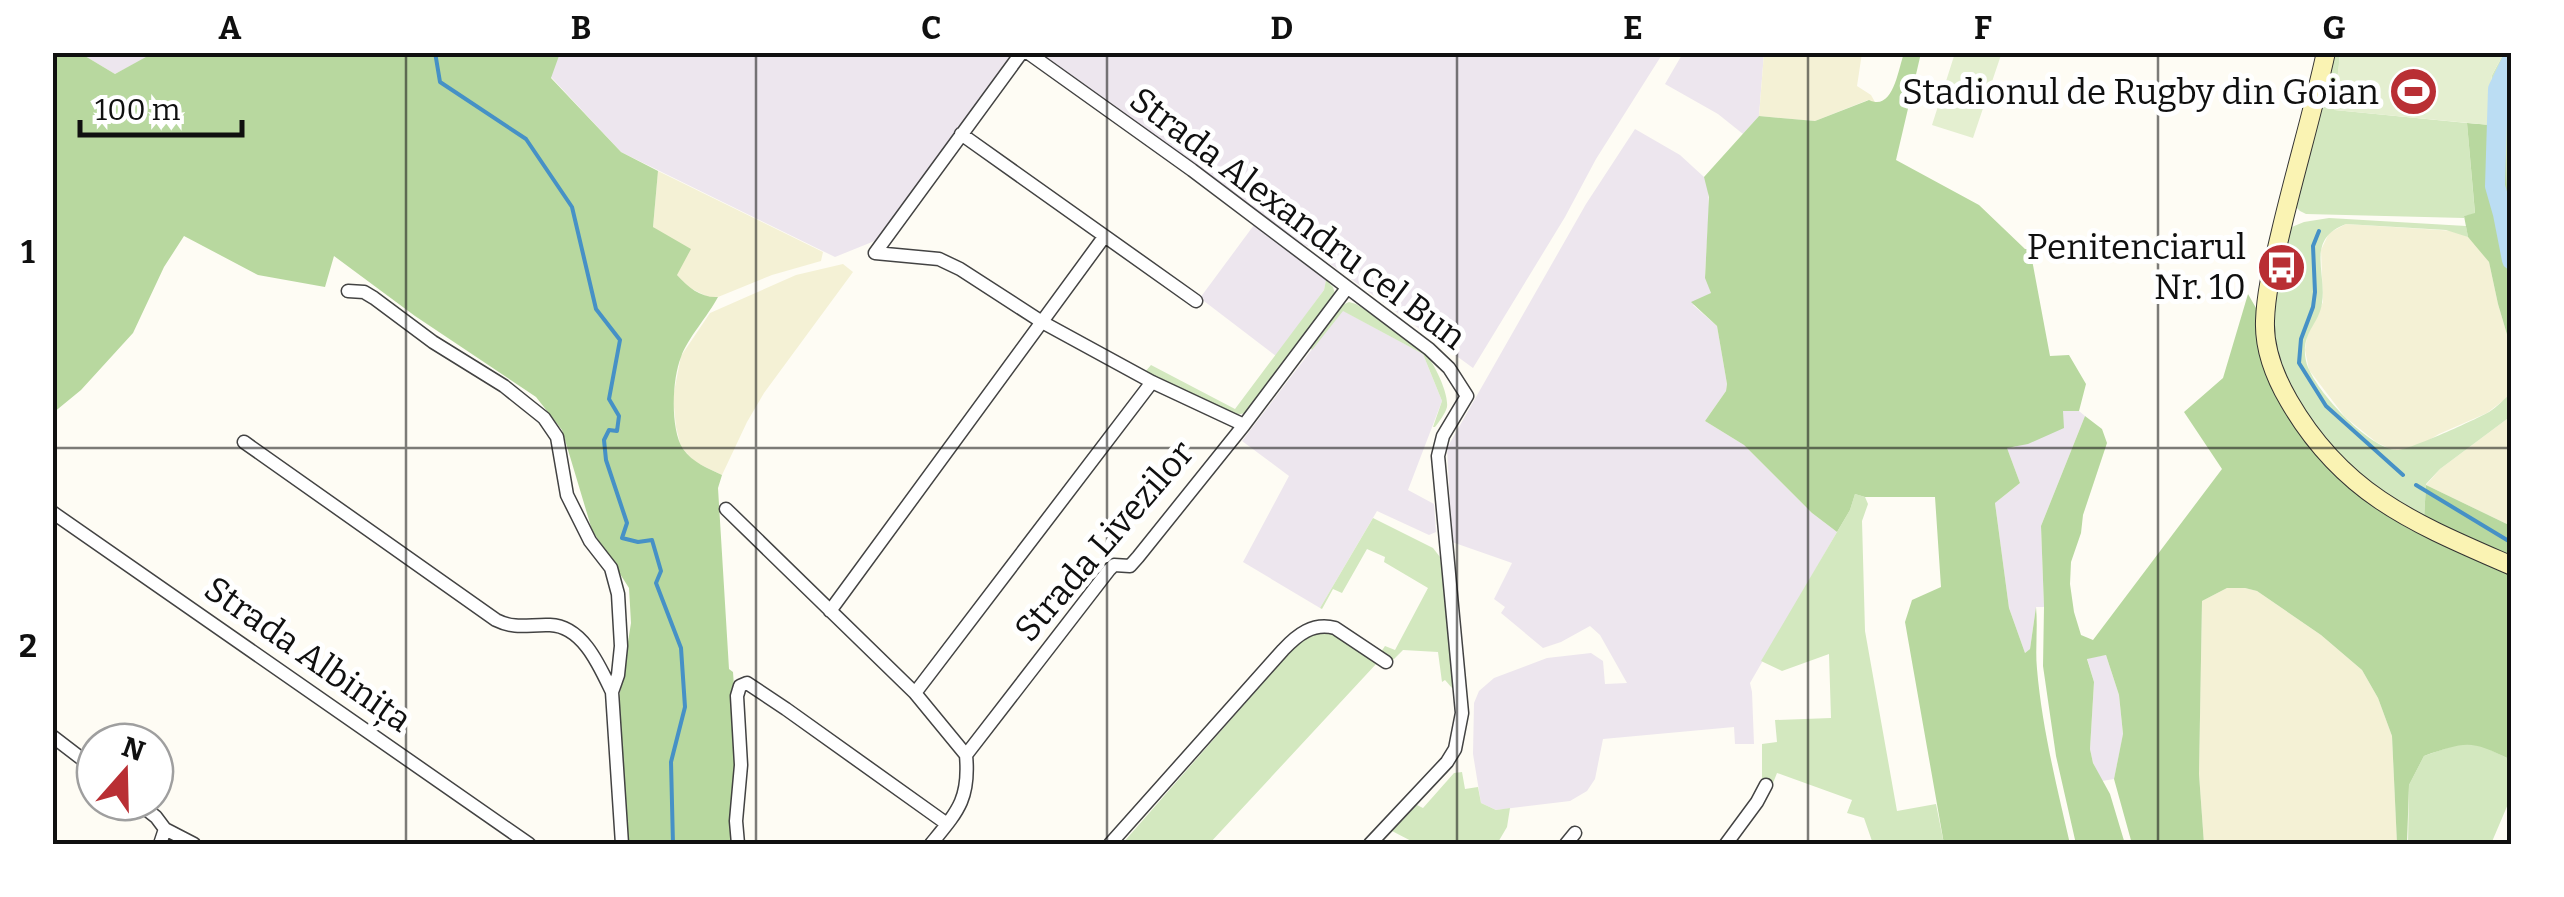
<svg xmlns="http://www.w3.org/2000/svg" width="2564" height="897" font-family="Bitter,serif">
<rect width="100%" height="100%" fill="#fefcf4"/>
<path fill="#ede6ee" d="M558,52H1011L1012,58L877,240L835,257L621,152L551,77Z
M80,53H155L115,74Z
M1038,53H1663L1596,159L1565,217L1473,368L1322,258L1316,249L1306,246Z
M1683,53H1764L1759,116L1743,134L1718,114L1665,84Z
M1635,129L1680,155L1704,177L1708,185L1709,209L1705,274L1711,293L1693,305L1717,326L1727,384L1726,391L1705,421L1744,445L1812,513L1837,532L1750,683L1752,692L1754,744H1735L1734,727L1603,739L1595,779L1587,791L1570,801L1496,810L1481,803L1473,754L1474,703L1479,691L1494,678L1547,658L1591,653L1603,661L1605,684L1627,683L1600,635L1590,626L1561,642L1543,648L1501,613L1505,607L1494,599L1512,563L1452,542L1447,448L1586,204Z
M1254,225L1326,280L1324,290L1276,356L1200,298Z
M1342,310L1423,354L1442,401L1408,490L1434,504L1436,532L1429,535L1377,511L1320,608L1243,562L1289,476L1242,441Z
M2063,410L2079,411L2085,416L2041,526L2044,607H2036L2030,649L2025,653L2009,608L1995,503L2020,483L2007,448H2014Z
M2106,655L2119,695L2123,735L2114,779L2102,781L2093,763L2090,749L2094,682L2087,658Z"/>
<path fill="#f4f1d5" d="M1764,53H1862L1857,86L1871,95L1876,104L1868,100L1815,121L1759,116Z
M658,171L823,252L821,261L772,275L718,297H708L688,287L677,275L658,231L653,227Z
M2346,224L2455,231L2468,237L2480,249L2489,262L2498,304L2511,348V392L2504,400L2487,413L2439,434L2419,446L2400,451L2390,449L2376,442L2345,417L2309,370L2305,350L2307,336L2323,302L2321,250L2329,233Z
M843,264L853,272L764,393L747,422L722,475L695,462L681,447L676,427L673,397L681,356L710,313L796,275Z
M2511,416V526L2426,485L2440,469Z
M2227,588H2245L2257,591L2321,635L2362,670L2378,698L2392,736L2397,844H2204L2199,774L2202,601Z"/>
<path fill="#d3e8bf" d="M2330,53H2340L2335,110L2467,123L2475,214L2464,216V218L2306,214L2300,211L2295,206Z
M2504,53H2511V218L2507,191L2505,127L2489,125L2492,75Z
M2329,218L2466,226L2468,237L2446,230L2346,224C2305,239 2327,273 2322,303C2319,325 2300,333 2306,361C2312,388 2369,449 2397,450C2407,451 2477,419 2489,412C2497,407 2505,399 2511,392V416L2440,469L2426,484L2424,519L2376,489L2352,471L2304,412L2282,372L2273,341L2271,313L2287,229L2304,222Z
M1326,280L1333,287L1335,294L1250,412L1236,415L1145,372L1151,365L1235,409L1324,290Z
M1349,302L1356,304C1377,318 1405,331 1422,349C1432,359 1449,392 1447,407C1445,414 1439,422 1435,427H1433L1442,401L1423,354L1343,311L1312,350L1309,346L1336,308Z
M1855,494L1865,497L1868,504L1862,521L1865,631L1897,811L1936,804L1944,844H1873L1864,818L1847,813L1852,800L1777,773L1773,783H1762V744L1777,742L1775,720L1831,718L1829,654L1782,671L1761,661L1850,510Z
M1373,518L1433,548L1440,557L1457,687L1452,688L1445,680L1442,682L1438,652L1403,650L1393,660L1381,652L1385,646L1395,650L1428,588L1384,562L1385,557L1367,549L1342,593L1333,589L1322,609L1320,608Z
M1327,628L1377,663L1209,844H1122L1305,635Z
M2461,743L2483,746L2511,760V797L2491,844H2408L2409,785L2424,756Z
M1462,772L1465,789L1478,787L1481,803L1496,810L1510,808L1507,827L1497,844H1417L1392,831L1417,805L1423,808L1454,773Z"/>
<path fill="#b8d89f" d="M155,52L560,53L551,78L621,152L658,171L653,227L691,249L677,275C689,288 701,298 718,297C708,316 687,339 681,357C672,379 670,429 683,449C693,463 708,468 722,475L718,488L729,669L733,672L737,730L735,844H627L618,705L631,623L629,588L592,530L562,430L536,397L415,316L334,256L325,287L258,275L184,236L164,267L133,333L81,390L53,413V53H80L115,74Z
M1904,53H1921L1896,160L1979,205L2025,249H2030L2050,356L2069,355L2086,384L2079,411H2063L2064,428L2028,444L2007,448L2020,483L1995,503L2009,608L2025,653L2030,649L2036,607C2038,629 2035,649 2037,669C2042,728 2057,787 2070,844H1944L1905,622L1912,600L1941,587L1935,497H1865L1855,494L1850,510L1837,532L1812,513L1744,445L1705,421L1726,391L1727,384L1717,326L1691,302L1711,293L1705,278L1709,197L1704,177L1759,116L1815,121L1869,100C1893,112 1898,70 1904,53Z
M2467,123L2505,126L2507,191L2512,218L2511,348L2498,304L2489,262L2468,237L2464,216L2475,213Z
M2248,294L2260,315L2262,344L2354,490L2383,513L2411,530L2511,572V760C2471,740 2467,741 2424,756L2409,785L2407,844H2397L2392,736L2378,698L2362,670L2321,635L2257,591L2245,588H2227L2202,601L2199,774L2204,844H2132L2114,779L2123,734L2119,695L2106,655L2087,659L2094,682L2090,749L2093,763L2110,794L2125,844H2076L2056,756L2043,666L2044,607L2041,526L2085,416L2102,429L2107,443L2083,515L2081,533L2071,562L2070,584L2074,612L2081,635L2093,640L2222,469L2184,412L2223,378Z
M2426,485L2511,526V559L2424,519Z"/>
<path fill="#e4efd0" d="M1955,53H1993L2001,55L1973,138L1932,125Z
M2340,53H2504L2492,75L2489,125L2334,110Z"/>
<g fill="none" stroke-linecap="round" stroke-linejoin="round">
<path stroke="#4691c6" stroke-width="4" d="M435,52L440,82L526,139L572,207L596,309L620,340L609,399L619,416L617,431L609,430L604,440L606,460L627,523L622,538L638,542L652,540L661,571L656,583L681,648L685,707L671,762L673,844
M2498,92H2508L2512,87
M2319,231L2313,246L2315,292L2313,307L2301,339L2299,363L2326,406L2403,475
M2416,485L2512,543"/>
<path stroke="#bbddf3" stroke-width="20" d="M2512,60L2498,89L2495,186L2503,214L2512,260"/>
<defs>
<path id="street" d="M1027,52L1192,170L1429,349L1449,368L1467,396L1443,436L1438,456L1462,713L1455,749L1447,762L1370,844
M961,134L1196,301
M875,253L939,259L960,269L1042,322L1152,382L1244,425
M875,253L1022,52
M348,291L364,292L374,298L433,342L504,386L544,418L557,437L567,495L590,541L611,568L618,594L621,646L618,675L612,692L622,844
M244,442L496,620C516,630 530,624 550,625C583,626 600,667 612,692
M726,509L915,693L966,755
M52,512L529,844
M830,611L1104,237
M915,693L1152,382
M52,736L95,769
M137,802L156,817L165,829L194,844
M160,844L165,829
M738,844L736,821L741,765L737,696L740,686L747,683L786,709L947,824
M931,844C958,811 970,799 966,755L1109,570L1114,565L1130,566L1138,557L1244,425L1347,288
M1110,844L1283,650C1297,635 1313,622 1335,628L1386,662
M1566,844L1575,833
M1726,844L1757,802L1766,785"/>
<path id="secondary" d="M2326,52C2313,112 2295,171 2281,231C2274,261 2266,290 2265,321C2264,349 2275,377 2289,401C2344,496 2416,524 2512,566"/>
</defs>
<use href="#street" stroke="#434343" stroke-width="15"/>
<use href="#secondary" stroke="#323232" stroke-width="20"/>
<use href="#street" stroke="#fff" stroke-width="12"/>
<use href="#secondary" stroke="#faf3b3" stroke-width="18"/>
</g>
<path fill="none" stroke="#101010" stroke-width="2.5" stroke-opacity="0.55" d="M406,52V844M756,52V844M1107,52V844M1457,52V844M1808,52V844M2158,52V844M52,448H2512"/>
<defs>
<symbol id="stadium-disc" viewBox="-11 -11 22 22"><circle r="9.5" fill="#b92f34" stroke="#fff"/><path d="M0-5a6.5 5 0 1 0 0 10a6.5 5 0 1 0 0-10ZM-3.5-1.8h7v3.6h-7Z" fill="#fff"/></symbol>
<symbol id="bus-disc" viewBox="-11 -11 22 22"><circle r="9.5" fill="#b92f34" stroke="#fff"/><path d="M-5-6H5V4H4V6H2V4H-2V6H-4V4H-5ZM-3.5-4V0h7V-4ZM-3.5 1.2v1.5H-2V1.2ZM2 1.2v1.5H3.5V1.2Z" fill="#fff"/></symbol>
</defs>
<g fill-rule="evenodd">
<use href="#stadium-disc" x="2386" y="64" width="55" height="55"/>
<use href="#bus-disc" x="2254" y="240" width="55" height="55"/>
</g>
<g text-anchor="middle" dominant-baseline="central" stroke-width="10" stroke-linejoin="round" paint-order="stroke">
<g font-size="35" fill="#101010" stroke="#fff" text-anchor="end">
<text x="2379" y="92">Stadionul de Rugby din Goian</text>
<text x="2246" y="247">Penitenciarul<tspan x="2246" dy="40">Nr. 10</tspan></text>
</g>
<g font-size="35" fill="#101010" stroke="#fff">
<text transform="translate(1298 218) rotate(37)">Strada Alexandru cel Bun</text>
<text transform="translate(1104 541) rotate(-49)">Strada Livezilor</text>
<text transform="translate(308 654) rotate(35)">Strada Albinița</text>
</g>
</g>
<rect width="2564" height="897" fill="none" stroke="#ffffff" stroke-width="110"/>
<g transform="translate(125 772) rotate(20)"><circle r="48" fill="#ffffff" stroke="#9f9f9f" stroke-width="2.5"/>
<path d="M0-8L18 38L0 25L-18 38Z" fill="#b92f34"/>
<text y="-15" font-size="28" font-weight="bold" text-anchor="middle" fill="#101010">N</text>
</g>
<path d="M80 120v15h162v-15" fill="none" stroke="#101010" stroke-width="5"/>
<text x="95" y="120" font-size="30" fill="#101010" stroke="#ffffff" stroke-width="8" paint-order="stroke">100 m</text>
<rect x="55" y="55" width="2454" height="787" fill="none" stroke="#101010" stroke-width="4"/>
<g font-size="32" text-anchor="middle" font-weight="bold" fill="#101010">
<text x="230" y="39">A</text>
<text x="581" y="39">B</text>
<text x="931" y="39">C</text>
<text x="1282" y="39">D</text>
<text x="1633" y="39">E</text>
<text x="1983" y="39">F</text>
<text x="2334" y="39">G</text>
<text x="28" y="263">1</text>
<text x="28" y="657">2</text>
</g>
</svg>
